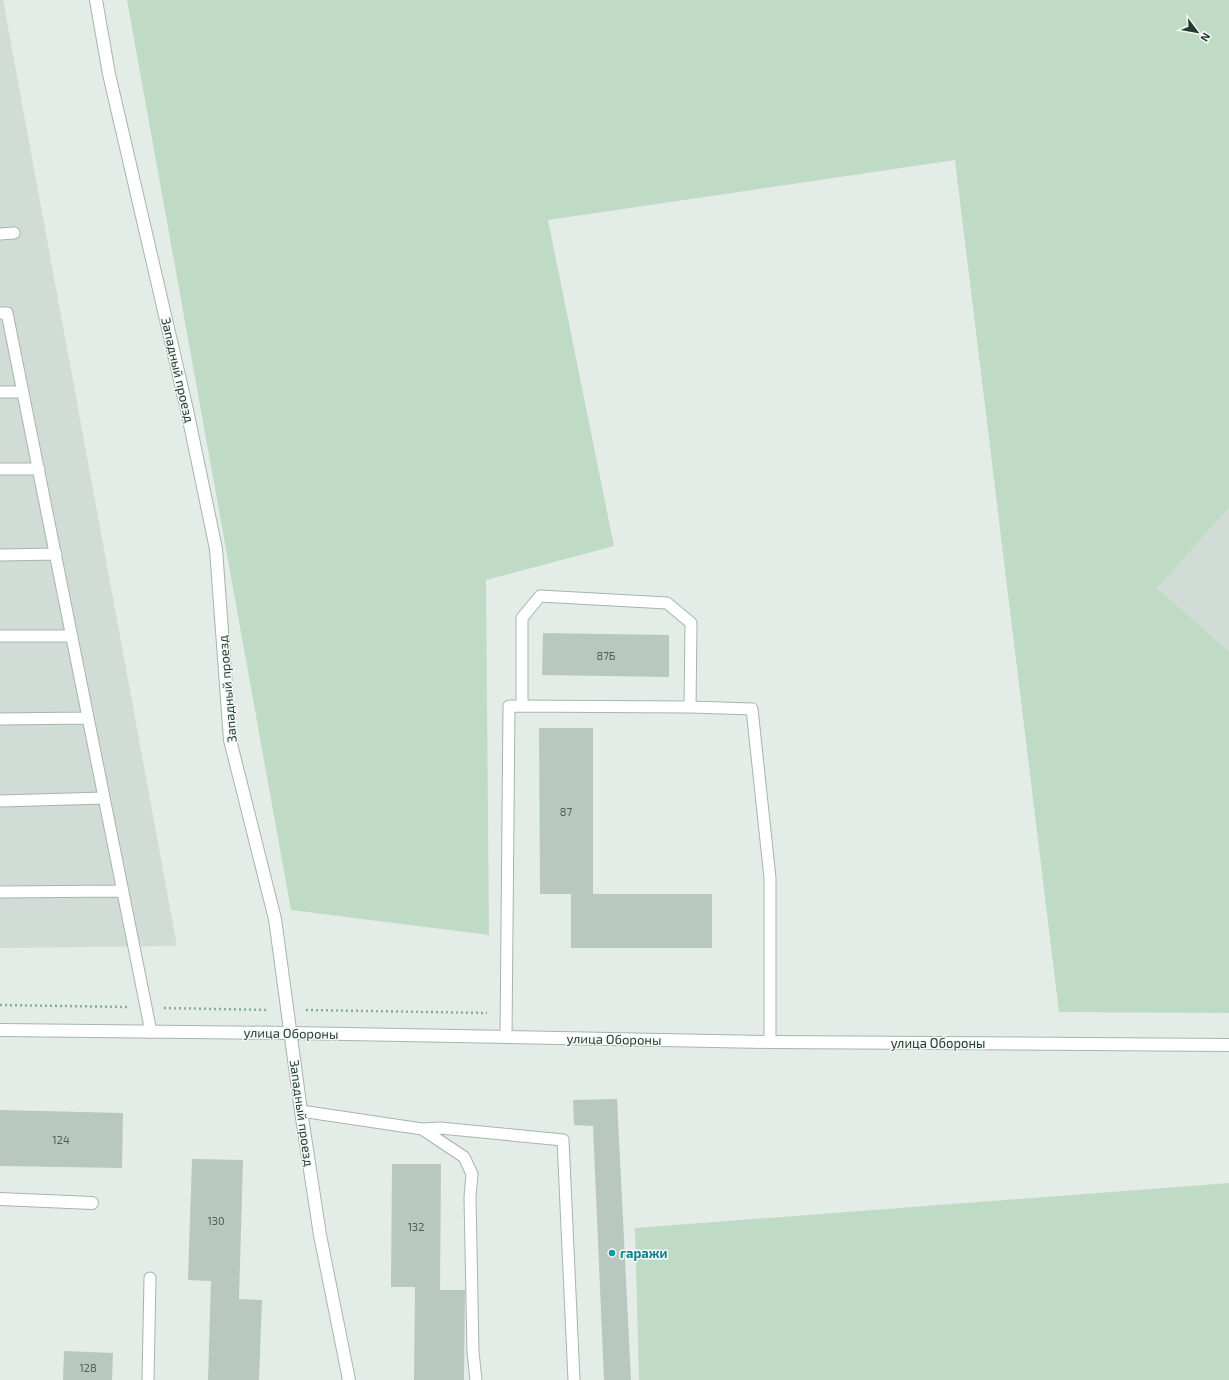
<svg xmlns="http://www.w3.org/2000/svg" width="1229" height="1380" font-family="'Exo 2',sans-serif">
<rect width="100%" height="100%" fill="#e4ece8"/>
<path fill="#d2dcd7" d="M0,0H3L177,946L0,948Z
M1229,508V651L1157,588Z"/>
<path fill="#bfdbc5" d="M127,0H1229V508L1157,588L1229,651V1013L1059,1012L955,160L548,220L614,546L486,580L489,935L291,910Z
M1229,1183V1380H639L635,1228Z"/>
<path fill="#b9c7c1" d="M543,633L669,635V677L542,675Z
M539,728H593V894H712V948H571V894H540Z
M617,1099L631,1380H604L593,1126L574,1125L573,1100Z
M0,1110L123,1113L122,1168L0,1166Z
M192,1159L243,1160L239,1299L262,1300L259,1380H208L211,1281L188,1280Z
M392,1164H441L440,1290H465L464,1380H414L415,1287H391Z
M64,1351L113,1353L112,1380H63Z"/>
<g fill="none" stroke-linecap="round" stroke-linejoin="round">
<defs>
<path id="service" d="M0,234L14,233
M0,313H7L151,1032
M0,392H23
M0,469H39
M0,555L56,554
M0,636H72
M522,706V618L540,596L667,603L691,623L690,707
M0,719L88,718
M0,801L104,798
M0,892L123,891
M506,1037L509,706L690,707L752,709L770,878V1042
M301,1111L422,1129L440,1128L563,1140L574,1380
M422,1129L464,1157L472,1174L470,1197L473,1352L476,1380
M148,1380L150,1278"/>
<path id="minor" d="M96,0L109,74L187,410L216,549L230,740L275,919L301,1111L320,1235L349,1380
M0,1199L92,1203"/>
<path id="tertiary" d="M0,1030L292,1033L770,1042L1229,1045"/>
</defs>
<use href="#service" stroke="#a7b4af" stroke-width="13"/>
<use href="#minor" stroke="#a7b4af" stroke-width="14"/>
<use href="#tertiary" stroke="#a7b4af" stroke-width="14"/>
<path stroke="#87ad9f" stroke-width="2.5" stroke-dasharray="2 3" stroke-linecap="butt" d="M0,1005L127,1007
M164,1008L269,1010
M306,1010L487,1013"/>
<use href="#service" stroke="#fff" stroke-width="11"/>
<use href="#minor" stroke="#fff" stroke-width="12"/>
<use href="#tertiary" stroke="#fff" stroke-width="12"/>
</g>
<circle fill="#0f9aa8" stroke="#f4f9f6" stroke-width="1.5" cx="612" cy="1253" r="4"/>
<g text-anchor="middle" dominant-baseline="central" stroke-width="3" stroke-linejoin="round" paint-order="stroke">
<g font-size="11" fill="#4a5f58">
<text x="606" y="655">87Б</text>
<text x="566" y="811">87</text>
<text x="61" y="1139">124</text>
<text x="216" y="1220">130</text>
<text x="416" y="1226">132</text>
<text x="88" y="1367">128</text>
</g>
<g font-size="13" fill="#253c35" stroke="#f4f9f6">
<text transform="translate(178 370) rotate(77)">Западный проезд</text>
<text transform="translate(227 689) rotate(-95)">Западный проезд</text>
<text transform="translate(291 1033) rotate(1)">улица Обороны</text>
<text transform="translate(614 1039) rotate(1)">улица Обороны</text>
<text x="938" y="1043">улица Обороны</text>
<text transform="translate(302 1113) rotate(82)">Западный проезд</text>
</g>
<g font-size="13" font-weight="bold" fill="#0d838f" stroke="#f4f9f6" text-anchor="start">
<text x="620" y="1253">гаражи</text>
</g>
</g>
<g transform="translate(1197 32) rotate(122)" stroke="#f4f9f6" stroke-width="3" paint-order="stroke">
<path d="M0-3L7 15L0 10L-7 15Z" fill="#253c35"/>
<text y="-6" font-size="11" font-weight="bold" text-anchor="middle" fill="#253c35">N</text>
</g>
</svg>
